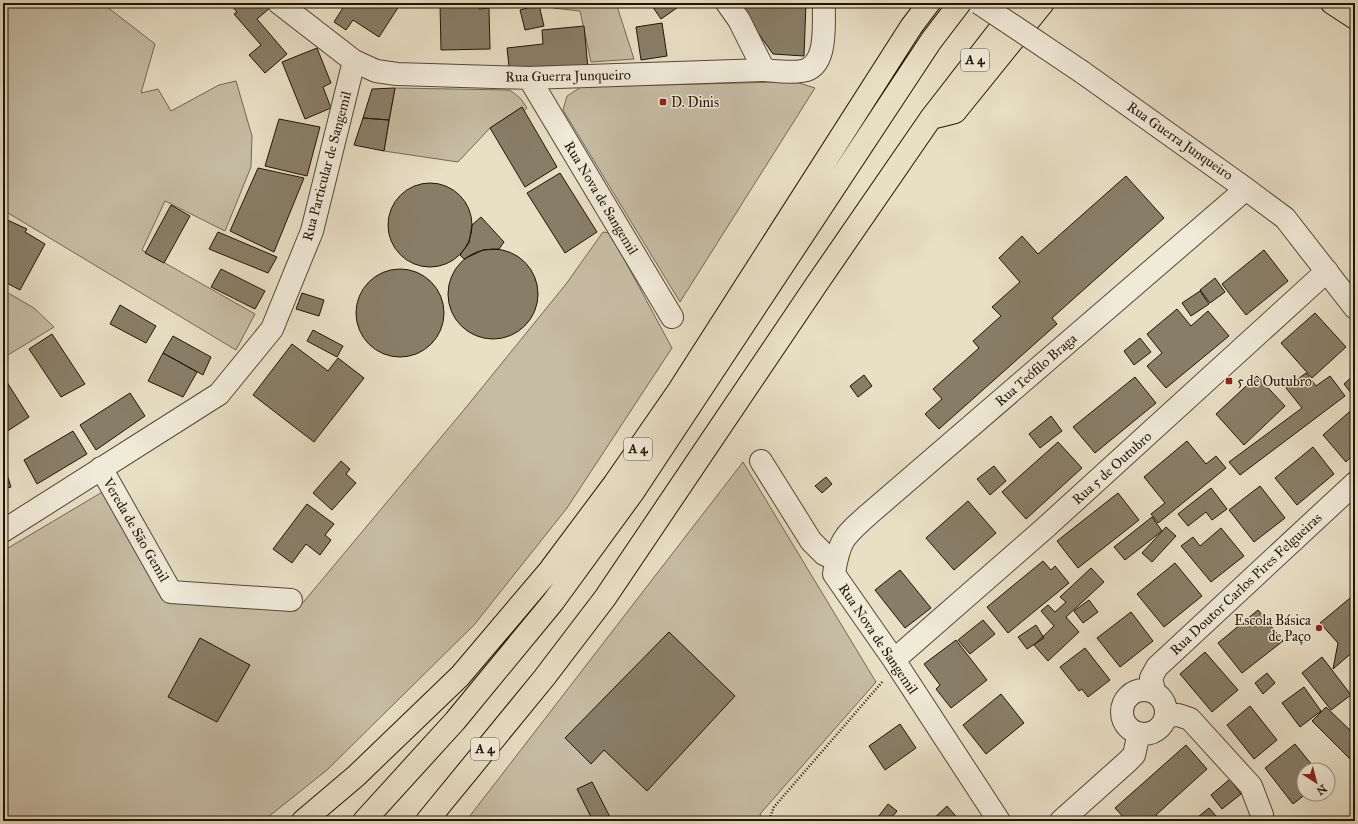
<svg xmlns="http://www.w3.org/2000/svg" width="1358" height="824" font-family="'IM FELL Great Primer',serif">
<rect width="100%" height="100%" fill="#e8dfc5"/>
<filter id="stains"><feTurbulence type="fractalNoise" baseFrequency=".005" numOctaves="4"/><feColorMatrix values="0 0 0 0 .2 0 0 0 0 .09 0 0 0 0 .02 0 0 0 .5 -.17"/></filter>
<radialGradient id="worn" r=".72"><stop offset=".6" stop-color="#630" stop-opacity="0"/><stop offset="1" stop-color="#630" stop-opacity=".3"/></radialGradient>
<path fill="#c6bca4" stroke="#736854" d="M3,3H102L155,44L141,93L158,89L171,111L219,85L236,81L252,136L251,167L225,231L165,201L142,250L255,314L236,350L3,210Z
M552,3H616L634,59L591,62L580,11L553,8Z
M780,82L799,83L815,88L680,302L563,110L567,96L581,87Z
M395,88L510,90L521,99L527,108L524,111L522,107L490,128L458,162L384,151Z
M603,232L610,233L672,348L567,508L474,625L327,770L263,821H3V551L104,491L160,594L296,611L463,411L566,284Z
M3,290L34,308L54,327L3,358Z
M743,462L876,682L760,814L764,821H466Z"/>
<path fill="#887e68" stroke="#201404" d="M229,3H268L271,7L257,19L287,54L265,73L249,55L261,45L234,14L237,12Z
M346,3H401L379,37L353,20L346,30L334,22Z
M440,3H479V9L489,8L490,49L441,50Z
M650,3H684L661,19Z
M737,3H806L804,56L773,54Z
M539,5L544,26L525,30L520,10Z
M662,23L667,56L641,60L636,27Z
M584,26L588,68L510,76L507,48L543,44L542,30Z
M317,48L331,83L323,87L331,108L305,119L282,62Z
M395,88L389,120L363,118L372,89Z
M522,107L557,167L525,187L490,128Z
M363,118L389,120L384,151L354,145Z
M279,119L320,127L307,176L265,166Z
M258,168L304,178L274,252L230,231Z
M560,173L597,232L565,253L527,193Z
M1126,176L1164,218L1052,318L1057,324L939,429L925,414L942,399L933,389L979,348L973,341L1001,316L992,307L1020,282L999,258L1022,236L1038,254Z
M388 225a42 42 0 1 1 84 0a42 42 0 1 1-84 0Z
M171,205L190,216L164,263L145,253Z
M481,217L504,242L499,249L483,250L464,259L460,255L469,243L472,225Z
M3,218L27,229L25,232L45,244L20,290L3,281Z
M218,232L277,257L268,273L209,249Z
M448 294a45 45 0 1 1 90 0a45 45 0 1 1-90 0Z
M1264,250L1288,281L1246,315L1222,284Z
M356 313a44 44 0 1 1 88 0a44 44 0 1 1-88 0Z
M221,269L265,291L255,309L211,287Z
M1215,278L1225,292L1210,303L1200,290Z
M1200,291L1209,304L1191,316L1182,303Z
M302,293L324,300L319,316L296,309Z
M120,305L156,326L146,343L110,324Z
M1177,309L1191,326L1208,311L1229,336L1166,388L1147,366L1162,353L1147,334Z
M1315,313L1346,347L1312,378L1281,343Z
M313,330L343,346L337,357L307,341Z
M52,334L85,384L61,397L29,349Z
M173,336L211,357L203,375L163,353Z
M1140,338L1151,352L1134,365L1124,351Z
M292,344L328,371L338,358L364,378L314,442L253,395Z
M163,353L197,372L183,397L148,381Z
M1306,373L1316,386L1330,376L1345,396L1240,475L1229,462L1302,408L1286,388Z
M1355,374V398L1344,384Z
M864,375L872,386L858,397L850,386Z
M3,376L29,417L6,432L3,427Z
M1257,376L1285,406L1244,445L1216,414Z
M1135,377L1156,403L1095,453L1073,427Z
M130,393L145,416L96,450L80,425Z
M1355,407V453L1346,462L1323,435Z
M1051,416L1062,431L1040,448L1029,434Z
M73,431L87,454L37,484L24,460Z
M1187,441L1206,464L1216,456L1226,468L1158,523L1151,514L1165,503L1144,477Z
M1058,442L1082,468L1026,519L1002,492Z
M1313,447L1334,474L1297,505L1275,478Z
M341,461L350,469L346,474L356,483L332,510L313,493Z
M3,462L11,487L3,489Z
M994,466L1006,481L990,495L977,479Z
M826,477L832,484L822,493L815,486Z
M1260,486L1285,518L1254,542L1229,510Z
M1211,488L1227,509L1212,520L1206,512L1188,526L1178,514Z
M1118,493L1139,520L1078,568L1057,541Z
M968,501L996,533L954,570L926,538Z
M307,504L334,524L325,535L331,540L320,555L306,544L292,563L273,549Z
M1152,517L1162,531L1125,560L1114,547Z
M1166,527L1176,536L1152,562L1142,553Z
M1221,528L1244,556L1211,582L1181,546L1193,537L1200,546Z
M1043,561L1051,570L1055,566L1069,583L1008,633L987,607Z
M1175,563L1202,596L1164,627L1137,594Z
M1091,568L1104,582L1066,617L1079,632L1048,661L1034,645L1054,626L1041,611L1048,605L1055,612L1066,602L1060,597Z
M900,570L931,608L905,628L875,590Z
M1355,594V650L1333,669L1338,643L1320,623Z
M1089,600L1098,612L1083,623L1074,611Z
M1258,610L1283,641L1242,673L1218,643Z
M1131,612L1153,641L1120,667L1097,638Z
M983,620L995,634L970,654L958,640Z
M1036,625L1044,638L1027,649L1018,637Z
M669,632L735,696L647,791L604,750L591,764L565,738Z
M200,638L250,665L217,722L168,697Z
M956,640L987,680L951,708L936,689L940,685L924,664Z
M1085,648L1110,680L1088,697L1082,689L1079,691L1060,667Z
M1205,652L1238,690L1212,712L1180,674Z
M1322,657L1351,695L1331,710L1302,673Z
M1267,673L1275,683L1263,694L1255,683Z
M1304,687L1321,711L1300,727L1282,703Z
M1001,694L1024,723L986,754L963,725Z
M1250,706L1277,740L1254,759L1227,725Z
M1326,707L1355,735V764L1312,721Z
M900,724L916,748L885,770L869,746Z
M1295,744L1316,770H1304V794H1306L1293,804L1265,768Z
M1186,745L1207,769L1156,815L1161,821H1127L1115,808Z
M1230,779L1241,794L1222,809L1211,795Z
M592,782L612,821H593L577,789Z
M888,804L897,811L889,821H875Z
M947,806L960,821H931Z
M1209,808L1216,816L1210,821H1193Z"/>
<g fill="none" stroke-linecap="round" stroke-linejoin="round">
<defs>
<path id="minor" d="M279,3L354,61L376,71L397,74L529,78L764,70C776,71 790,73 802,71C829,67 823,23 824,3
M727,3L739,20L764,70
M1082,72L1246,189L1285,218L1355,308
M529,78L672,317
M761,461L811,541L824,554L836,560
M101,468L171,592L291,600
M3,531L219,394L272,329L312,231L354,61
M894,660L1045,528L1327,271
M1122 712a22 22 0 1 1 44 0a22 22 0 1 1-44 0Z
M1154,691L1151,678L1157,667L1355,483
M1166,716L1178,715L1190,719L1251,786L1262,815
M999,821L894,660L834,574C839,540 844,536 869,514L1246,189
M1061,821L1127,762L1134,755L1139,733"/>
<path id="motorway" d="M1332,3L1355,18
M931,118L955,112L1043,3
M303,821L356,776L460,676L549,571L614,484L679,390L911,27L929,3
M364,821L455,721L553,602L634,491L931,41L960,3
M427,821L544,678L605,598L816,285L931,118L1020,3"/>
</defs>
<use href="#minor" stroke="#524734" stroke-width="24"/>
<use href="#motorway" stroke="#201404" stroke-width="24"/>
<path stroke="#201404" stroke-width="2.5" stroke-dasharray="1 2" stroke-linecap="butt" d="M773,821L770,817L774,807L883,681"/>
<use href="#minor" stroke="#f0ead9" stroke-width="22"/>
<use href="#motorway" stroke="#e8dfc5" stroke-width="22"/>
<defs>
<path id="minor-bridge" d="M979,3L1082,72"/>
</defs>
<use href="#minor-bridge" stroke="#524734" stroke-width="24" stroke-linecap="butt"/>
<use href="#minor-bridge" stroke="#f0ead9" stroke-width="22"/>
</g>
<g fill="#8f2418" stroke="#f0ead9" stroke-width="1.5">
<rect x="659" y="98" width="8" height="8" rx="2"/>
<rect x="1225" y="377" width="8" height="8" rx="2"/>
<circle cx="1319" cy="628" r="4"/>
</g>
<g text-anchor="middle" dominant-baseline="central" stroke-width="3" stroke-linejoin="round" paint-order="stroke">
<g fill="#f0ead9" stroke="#5e5444" stroke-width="1">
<rect x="961" y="49" width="28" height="22" rx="3"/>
<rect x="624" y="438" width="28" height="22" rx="3"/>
<rect x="471" y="738" width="28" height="22" rx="3"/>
</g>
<g font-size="13" font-weight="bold" fill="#201404">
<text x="975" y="60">A 4</text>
<text x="638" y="449">A 4</text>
<text x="485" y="749">A 4</text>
</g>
<g font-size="14" fill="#201404" stroke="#f0ead9">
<text transform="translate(568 76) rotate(-1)">Rua Guerra Junqueiro</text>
<text transform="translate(1180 141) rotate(35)">Rua Guerra Junqueiro</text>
<text transform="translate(327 166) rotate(-75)">Rua Particular de Sangemil</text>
<text transform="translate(601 198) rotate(59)">Rua Nova de Sangemil</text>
<text transform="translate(1036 370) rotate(-41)">Rua Teófilo Braga</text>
<text transform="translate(1112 468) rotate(-42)">Rua 5 de Outubro</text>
<text transform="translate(136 530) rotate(60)">Vereda de São Gemil</text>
<text transform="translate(1246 584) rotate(-43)">Rua Doutor Carlos Pires Felgueiras</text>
<text transform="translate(878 639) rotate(56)">Rua Nova de Sangemil</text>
</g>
<g font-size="14" fill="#201404" stroke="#f0ead9" text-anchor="start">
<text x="671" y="102">D. Dinis</text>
<text x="1237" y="381">5 de Outubro</text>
<text x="1311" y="620" text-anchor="end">Escola Básica<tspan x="1311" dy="16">de Paço</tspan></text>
</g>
</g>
<rect width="1358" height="824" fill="none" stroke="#e8dfc5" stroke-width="16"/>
<rect x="4" y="4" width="1350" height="816" fill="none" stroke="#201404" stroke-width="2"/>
<rect x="8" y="8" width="1342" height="808" fill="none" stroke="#201404"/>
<g transform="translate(1316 782) rotate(144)"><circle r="19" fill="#f0ead9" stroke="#9d9484"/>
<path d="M0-3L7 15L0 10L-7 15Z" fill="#8f2418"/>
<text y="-6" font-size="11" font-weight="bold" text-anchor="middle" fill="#201404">N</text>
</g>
<rect width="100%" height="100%" filter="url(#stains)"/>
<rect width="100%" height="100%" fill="url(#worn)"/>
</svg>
